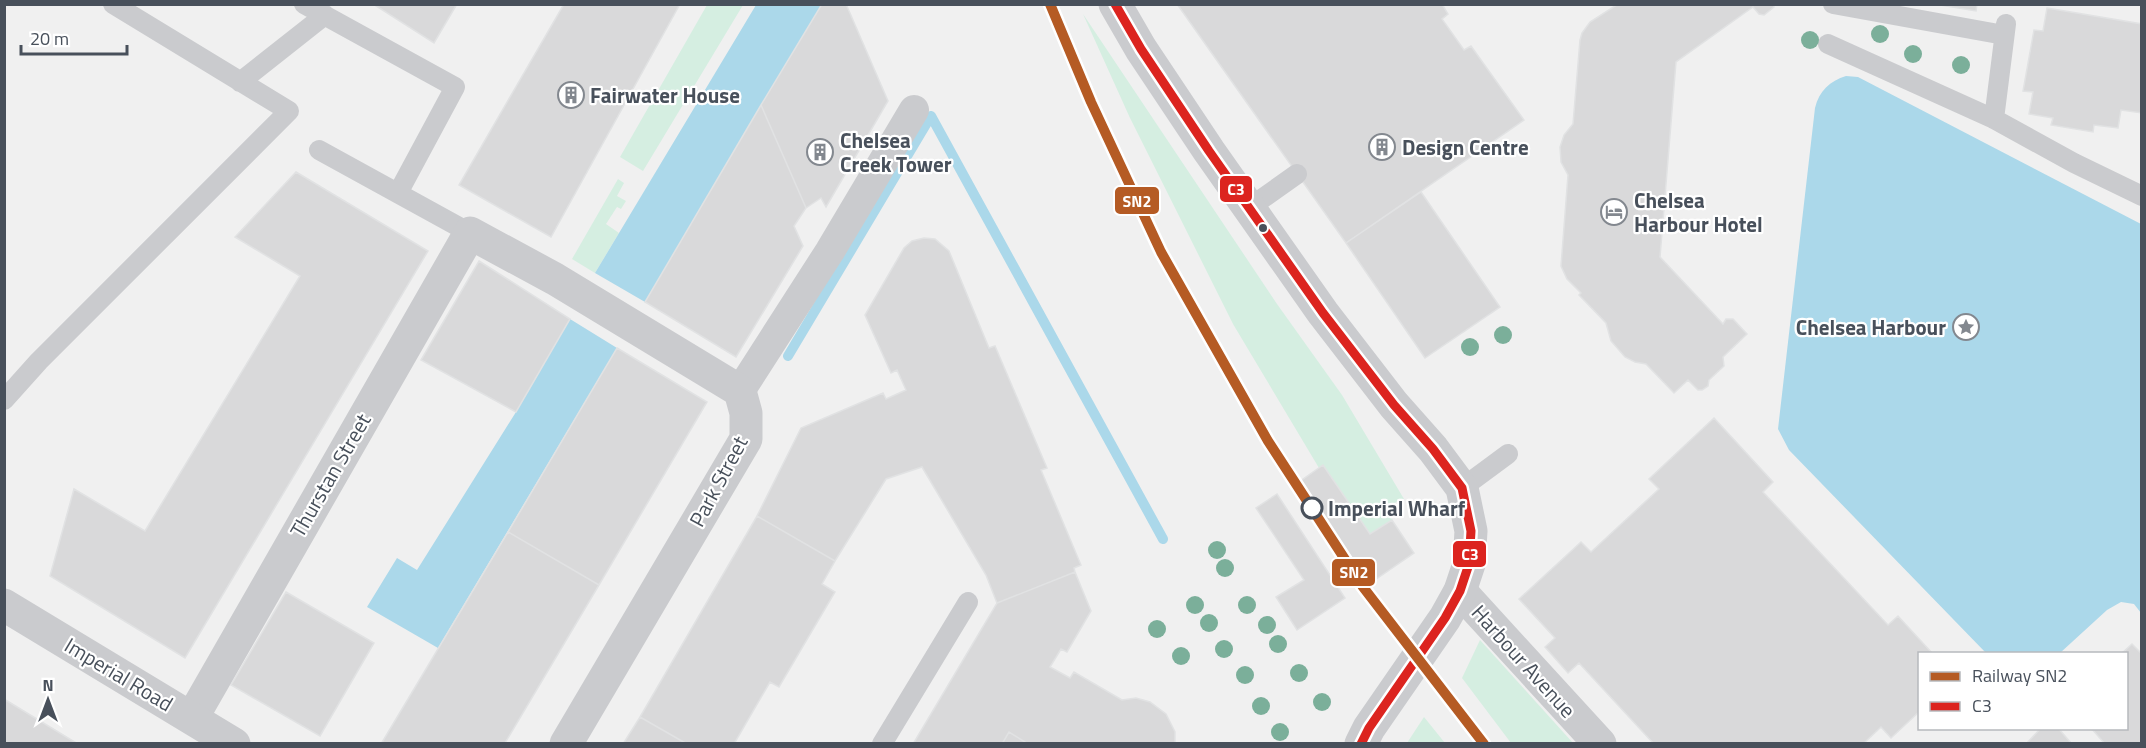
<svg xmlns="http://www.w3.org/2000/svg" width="2146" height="748" font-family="'Titillium Web',sans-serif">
<rect width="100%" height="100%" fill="#f0f0f0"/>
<path fill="#d5eee1" d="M707,5H743L643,171L620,157Z
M1083,14L1277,304L1342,395L1404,499L1387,506L1392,520L1370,534L1323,465L1319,468L1233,324L1130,118Z
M618,179L624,183L617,196L626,201L621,209L617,207L606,224L619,233L595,273L572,259Z
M1480,640L1573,743H1511L1462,678Z
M1424,717L1445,743H1407Z"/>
<path fill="#abd8ea" d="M756,5H822L645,302L595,273Z
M1846,76L1858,77L2141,224V613L2134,604L2121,602L2107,610L2060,653H1986L1789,450L1778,429L1815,108C1819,91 1830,81 1846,76Z
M570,319L617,348L438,648L367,607L397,558L417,570L516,412Z"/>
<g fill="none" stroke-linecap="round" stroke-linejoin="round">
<path stroke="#abd8ea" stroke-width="10" d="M931,116L1163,539
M788,356L931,116"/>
</g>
<path fill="#d9d9da" stroke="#e1e2e3" stroke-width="1.5" d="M373,4H457L434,43Z
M564,4H680L551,237L459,185Z
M822,4H846L888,101L826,207L821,198L806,208L761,105Z
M1177,4H1442L1448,14L1442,19L1464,50L1471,46L1524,120L1346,243Z
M1618,4H1773L1774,7L1764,15L1759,14L1753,7L1676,62L1660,257L1723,324L1726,319H1733L1747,334L1723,357L1724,366L1709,380L1708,386L1702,390H1698L1688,380L1674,393L1646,364L1635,362L1625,357L1611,341L1606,323L1579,295L1581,293L1567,279L1561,266L1568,175L1561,162L1560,147L1564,135L1573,124L1580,40L1582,33L1590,22Z
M1934,4H1977L1976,11Z
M2047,8L2142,24V113L2121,110L2118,128L2094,125L2093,132L2051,125L2053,118L2029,114L2033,92L2023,91L2034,30L2043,31Z
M761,105L806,208L794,226L803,246L736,357L645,302Z
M296,172L428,251L185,658L50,576L74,489L145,531L300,276L235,237Z
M1421,192L1500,307L1425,358L1346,243Z
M924,238L935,239L949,251L989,348L995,346L1047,468L1041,470L1081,565L1074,568L1075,572L997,603L986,575L922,467L886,479L835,561L757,516L801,428L883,393L886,399L906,390L897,370L891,373L865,315L904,248L912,241Z
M479,261L570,319L516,412L421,360Z
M617,348L707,402L599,585L508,532Z
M1714,418L1773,482L1763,492L1888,625L1898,616L1933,654H1920V711L1891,738L1881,727L1863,744H1654L1579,663L1568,673L1545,647L1555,638L1519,599L1581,542L1591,552L1659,489L1649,479Z
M1323,465L1370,534L1392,520L1414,553L1369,584L1299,482Z
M1277,494L1345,598L1297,630L1276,597L1304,580L1256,508Z
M757,516L835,561L822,584L835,592L779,687L770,682L734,744H687L640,717Z
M508,532L599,585L505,743L381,744Z
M1075,572L1091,611L1067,652L1061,649L1050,667L1070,678L1074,672L1122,700L1136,698L1150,702L1166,714L1175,732V744H1028L1009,732L1002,744H913L997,603Z
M1075,572L1091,611L1067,652L1061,649L1050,667L1070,678L1074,672L1122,700L1136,698L1150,702L1166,714L1175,732V744H913L997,603Z
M286,592L374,643L320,736L231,685Z
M2132,644L2142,654V744H2105L2091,728H2126V654H2121Z
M4,699L78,744H4Z
M640,717L687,744H623Z
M2041,728H2058L2072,744H2026Z"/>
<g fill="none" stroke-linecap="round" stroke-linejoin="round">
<path stroke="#cacbce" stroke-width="20" d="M304,4L455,87L398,193
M1833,4L2004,35
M1828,44L1994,119L2074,163L2142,196
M240,82L325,15
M1994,119L2006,24
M319,150L470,233
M1249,208L1297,174
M4,400L39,361L289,111L113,4
M1462,488L1508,454
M882,744L968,602"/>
<path stroke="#cacbce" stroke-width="30" d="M740,391L830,251L914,110"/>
<path stroke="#cacbce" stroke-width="33" d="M1460,591L1600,744
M192,718L470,233L555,279L740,391L746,413V439L566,744"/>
<path stroke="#cacbce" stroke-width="33" d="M1115,4L1141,49L1209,151L1323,313L1394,405L1433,449L1462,488L1471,531L1469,564L1460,591L1445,618L1369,728L1361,744
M4,605L234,744"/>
<defs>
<path id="bus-1" d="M1115,4L1141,49L1209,151L1323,313L1394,405L1433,449L1462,488L1471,531L1469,564L1460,591L1445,618L1369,728L1361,744"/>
</defs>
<use href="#bus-1" stroke="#fff" stroke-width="14"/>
<use href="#bus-1" stroke="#dc241f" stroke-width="9"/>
<defs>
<path id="rail-1" d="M1050,4L1091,102L1161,252L1268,441L1363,587L1484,744"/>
</defs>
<use href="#rail-1" stroke="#fff" stroke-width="15"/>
<use href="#rail-1" stroke="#b55b24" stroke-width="10"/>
</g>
<g fill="#7baf9a">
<circle cx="1880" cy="34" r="9"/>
<circle cx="1810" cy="40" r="9"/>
<circle cx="1913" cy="54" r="9"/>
<circle cx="1961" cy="65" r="9"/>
<circle cx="1503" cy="335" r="9"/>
<circle cx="1470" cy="347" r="9"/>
<circle cx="1217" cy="550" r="9"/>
<circle cx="1225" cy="568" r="9"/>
<circle cx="1195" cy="605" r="9"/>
<circle cx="1247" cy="605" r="9"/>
<circle cx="1209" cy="623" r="9"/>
<circle cx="1267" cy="625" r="9"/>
<circle cx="1157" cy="629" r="9"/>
<circle cx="1278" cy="644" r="9"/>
<circle cx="1224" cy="649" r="9"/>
<circle cx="1181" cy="656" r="9"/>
<circle cx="1299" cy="673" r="9"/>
<circle cx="1245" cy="675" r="9"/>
<circle cx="1322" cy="702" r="9"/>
<circle cx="1261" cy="706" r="9"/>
<circle cx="1280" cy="732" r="9"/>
</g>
<defs>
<symbol id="building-ring" viewBox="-11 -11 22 22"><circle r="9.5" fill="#fff" stroke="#83888f" stroke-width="1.5"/><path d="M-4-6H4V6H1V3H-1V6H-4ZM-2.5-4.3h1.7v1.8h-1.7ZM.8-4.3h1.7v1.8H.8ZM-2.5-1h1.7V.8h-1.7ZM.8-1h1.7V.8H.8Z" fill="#83888f"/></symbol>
<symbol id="hotel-ring" viewBox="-11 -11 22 22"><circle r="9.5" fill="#fff" stroke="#83888f" stroke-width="1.5"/><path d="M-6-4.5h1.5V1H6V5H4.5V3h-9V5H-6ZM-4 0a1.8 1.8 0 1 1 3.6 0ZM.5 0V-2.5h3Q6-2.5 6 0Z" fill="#83888f"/></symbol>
<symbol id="sight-ring" viewBox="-11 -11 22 22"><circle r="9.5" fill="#fff" stroke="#83888f" stroke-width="1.5"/><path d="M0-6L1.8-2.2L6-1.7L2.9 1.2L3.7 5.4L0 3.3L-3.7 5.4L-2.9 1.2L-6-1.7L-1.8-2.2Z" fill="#83888f"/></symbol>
</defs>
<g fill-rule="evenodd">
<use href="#building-ring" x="556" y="80" width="30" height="30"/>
<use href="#building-ring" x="1367" y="132" width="30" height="30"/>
<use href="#building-ring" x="805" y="137" width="30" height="30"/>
<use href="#hotel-ring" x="1599" y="197" width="30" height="30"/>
<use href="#sight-ring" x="1951" y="312" width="30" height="30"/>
</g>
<circle fill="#48505b" stroke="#fff" stroke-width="2" cx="1263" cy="228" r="5"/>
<circle fill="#fff" stroke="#48505b" stroke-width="3" cx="1312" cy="508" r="10"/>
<g text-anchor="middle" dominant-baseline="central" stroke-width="4.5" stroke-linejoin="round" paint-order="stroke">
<g font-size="21" font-weight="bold" fill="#48505b" stroke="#fff" text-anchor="start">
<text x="590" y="95">Fairwater House</text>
<text x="840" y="140">Chelsea<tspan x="840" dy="24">Creek Tower</tspan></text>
<text x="1402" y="147">Design Centre</text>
<text x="1634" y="200">Chelsea<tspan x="1634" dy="24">Harbour Hotel</tspan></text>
<text x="1946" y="327" text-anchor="end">Chelsea Harbour</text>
</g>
<g font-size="21" fill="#48505b" stroke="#fff">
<text transform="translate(330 475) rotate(-60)">Thurstan Street</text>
<text transform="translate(718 481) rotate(-62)">Park Street</text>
<text transform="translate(1524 661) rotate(48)">Harbour Avenue</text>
<text transform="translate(119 674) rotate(31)">Imperial Road</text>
</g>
<g font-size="21" font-weight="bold" fill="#48505b" stroke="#fff" text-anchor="start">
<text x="1328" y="508">Imperial Wharf</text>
</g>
</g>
<g stroke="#fff" stroke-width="2">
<rect x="1219" y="175" width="34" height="28" rx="6" fill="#dc241f"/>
<rect x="1114" y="186" width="46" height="29" rx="6" fill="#b55b24"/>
<rect x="1452" y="540" width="35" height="28" rx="6" fill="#dc241f"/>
<rect x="1331" y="558" width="45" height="29" rx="6" fill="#b55b24"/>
</g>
<g font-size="16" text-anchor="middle" font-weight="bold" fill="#fff">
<text x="1236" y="195">C3</text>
<text x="1137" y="207">SN2</text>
<text x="1470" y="560">C3</text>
<text x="1354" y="578">SN2</text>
</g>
<rect width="2146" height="748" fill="none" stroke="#48505b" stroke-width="12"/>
<rect x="1918" y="652" width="210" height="78" fill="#ffffff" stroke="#b6b9bd" stroke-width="1.5"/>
<rect x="1930" y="672" width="30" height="9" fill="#b55b24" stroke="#b6b9bd" stroke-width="1.5"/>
<text x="1972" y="682" font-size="18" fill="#48505b">Railway SN2</text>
<rect x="1930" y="702" width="30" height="9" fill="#dc241f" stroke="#b6b9bd" stroke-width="1.5"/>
<text x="1972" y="712" font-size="18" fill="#48505b">C3</text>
<g transform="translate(48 700)" stroke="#ffffff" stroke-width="4.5" paint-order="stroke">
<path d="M0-4.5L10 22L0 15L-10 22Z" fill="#48505b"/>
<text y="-9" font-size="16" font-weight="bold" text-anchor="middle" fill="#48505b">N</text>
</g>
<path d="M21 45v9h106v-9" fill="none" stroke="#48505b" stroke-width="3"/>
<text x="30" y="45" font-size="18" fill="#48505b" stroke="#ffffff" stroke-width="4.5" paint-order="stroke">20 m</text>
</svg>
